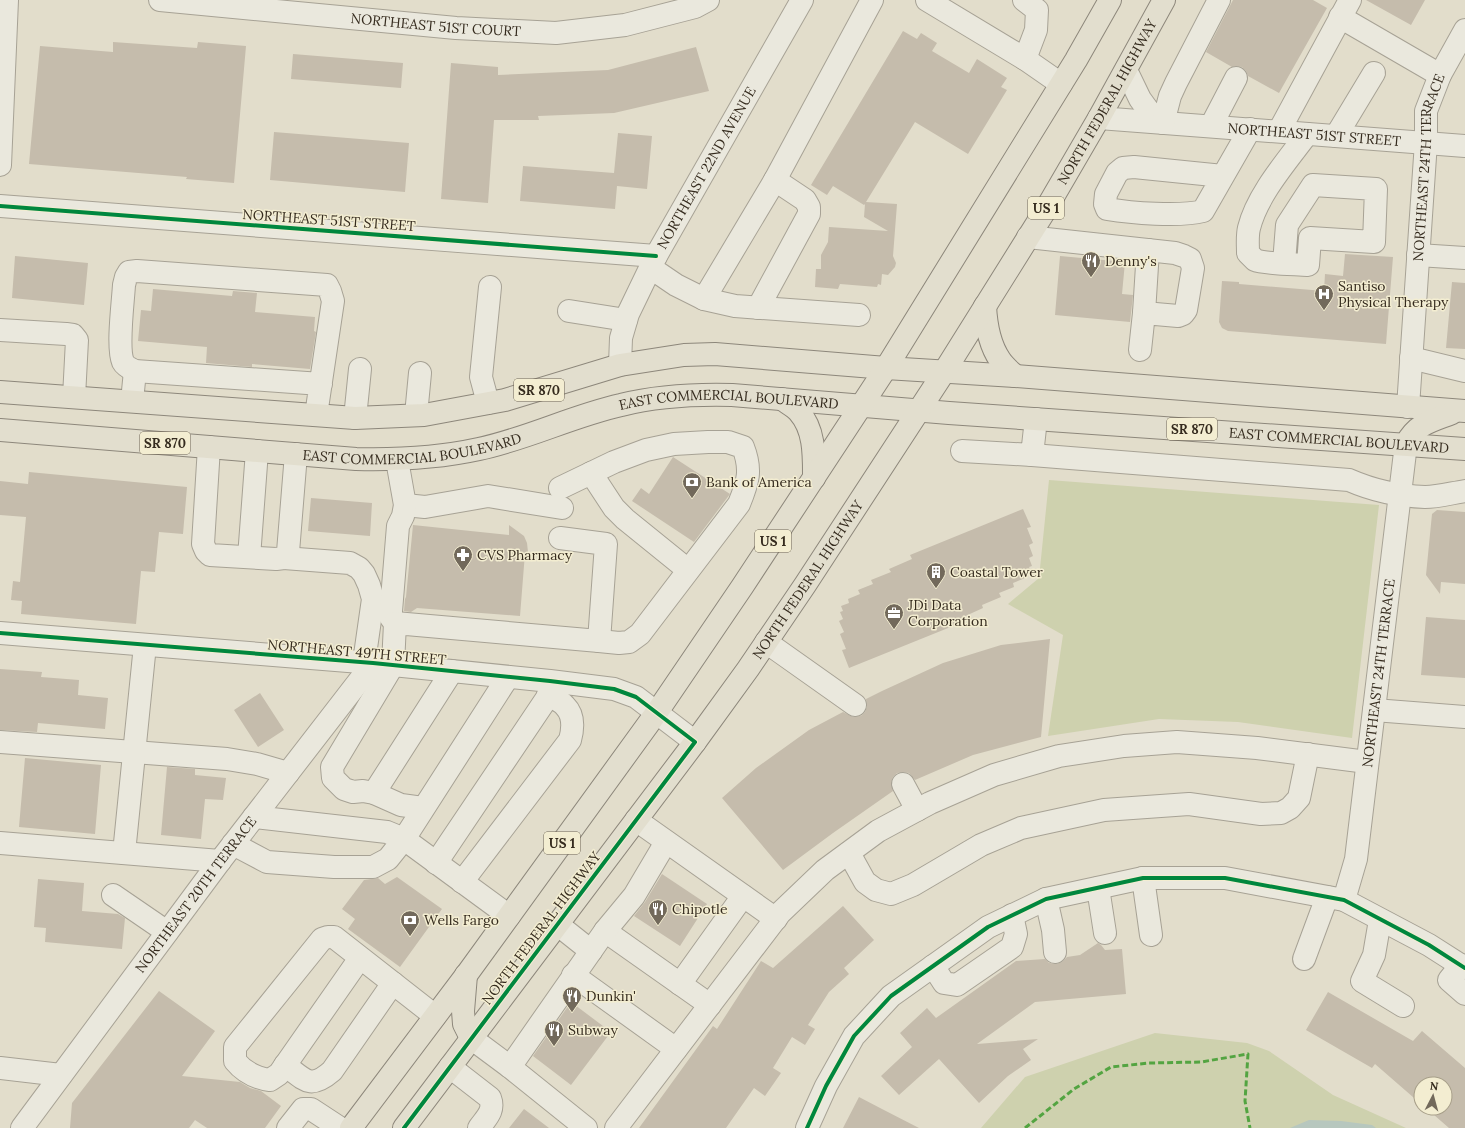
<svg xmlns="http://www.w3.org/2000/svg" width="1465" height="1128" font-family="Lora,serif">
<rect width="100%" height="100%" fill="#e2ddcb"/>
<path fill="#ced1ae" d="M1049,480L1379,505L1352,738L1238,722L1159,719L1048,736L1063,635L1008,604L1039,578Z
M1155,1033L1247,1043L1269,1051L1333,1095L1406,1128H981L1025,1077Z"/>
<path fill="#b7c7be" d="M1309,1120L1341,1121L1372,1125L1376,1128H1290Z"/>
<path fill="#c5bcac" d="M1233,0H1313L1327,8L1279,93L1248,76L1246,71L1242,67L1236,66L1232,67L1206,52Z
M1366,0H1425L1411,25Z
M903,31L917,39L921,33L937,43L932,51L969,73L977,59L1007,78L1001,87L1007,90L968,154L915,122L866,202L897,204L893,256L896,263L895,267L888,275L882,274L881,285L878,284L877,287L840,284L838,289L815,287L816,269H821V255L828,242L829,227L888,231L864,217L865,204L864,205L833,186L827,195L811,185Z
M113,42L197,48L198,42L246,46L234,183L186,179L187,177L29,164L40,46L113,52Z
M696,47L709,91L614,113L538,116L539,120H494L488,203L441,199L451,63L498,67V75L608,70Z
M293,54L403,63L401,88L291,79Z
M274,132L409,143L405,192L270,180Z
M618,133L652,136L647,189L617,186L615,209L520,201L523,166L614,173Z
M1345,254L1393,257L1386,344L1228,331L1222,328L1219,322L1222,281L1239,282V284L1324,291L1325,274L1343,276Z
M15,256L88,263L84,305L12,298Z
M1060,256L1125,262L1122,294L1133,295L1130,322L1055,315Z
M1452,282L1465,283V349L1446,348Z
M153,289L232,296L233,291L257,293L255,312L315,317L314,331L316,332L310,369L252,364V367L206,363L207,347L138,341L141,310L151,311Z
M673,457L730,494L694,542L632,501L641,488L649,494Z
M29,472L187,487L183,534L159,532L155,572L141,571L136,624L21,614L22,601L11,600L13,581L20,582L26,517L0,515V481L28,484Z
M311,498L372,503L370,536L308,531Z
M1023,509L1031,527L1027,528L1033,543L1029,545L1033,556L1029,558L1032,566L1029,567L1031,571L1023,575L1025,578L1013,583L1014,587L999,593L1001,597L982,605L983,608L961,618L963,622L849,668L842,650L846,649L840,634L844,632L839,621L843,619L840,612L843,611L841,606L849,603L848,599L860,594L858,590L873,584L871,580L891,572L889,569L912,559L910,555Z
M1437,510L1465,512V584L1441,582L1440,594L1426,575L1432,514Z
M413,525L509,535V525L524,536L527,543L528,552L525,553L520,616L417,608L411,612L404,611L405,599L406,597Z
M1426,617L1465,620V678L1421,675Z
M1050,639L1041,737L973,755L915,780L909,773L904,772L897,773L893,777L891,783L893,791L833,833L783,870L722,798L756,768L809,730L843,712L853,717L861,716L865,712L867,707L866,699L882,691L943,663L1001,645Z
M0,669L42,672L41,677L79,680L78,695L108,698L105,729L38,723L37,732L0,730Z
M260,693L284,730L258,747L234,710Z
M25,758L101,765L95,834L19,827Z
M167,767L195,769V775L226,778L223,800L205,799L201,839L161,835Z
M662,874L707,904L680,946L634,916L645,902Z
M397,877L442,909L400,967L348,929L355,919L342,909L364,880L378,878L385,884Z
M38,879L84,883L82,911L118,914L125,918L122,949L45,942L46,928L34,927Z
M843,906L874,940L844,968L849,974L829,992L808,1025L815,1029L805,1045L792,1037L773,1068L781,1073L765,1096L754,1088L726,1128H639L713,1026L717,1029L761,961L773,968Z
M1098,943L1101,945L1105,950L1122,949L1126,994L1035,1002L977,1044L1038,1039L1023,1049L1031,1060L1008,1076L979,1103L939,1059L899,1095L881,1076L912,1047L900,1033L927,1008L936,1018L1016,961L1045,959L1049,963L1057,964L1062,962L1067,957L1080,955Z
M159,991L215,1031L182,1076L240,1082L250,1088L261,1091L281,1106L265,1128H207L195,1120L189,1128H70L72,1103Z
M1328,992L1413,1041L1422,1031L1465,1068V1128H1449L1426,1108H1445V1084H1421V1104L1375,1064L1372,1068L1306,1030Z
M571,1002L611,1032L571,1085L533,1056Z
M859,1097L882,1109L919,1128H843Z
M524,1109L549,1128H509Z"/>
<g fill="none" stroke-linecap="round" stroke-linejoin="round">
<defs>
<g id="minor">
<path id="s1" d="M160,0L456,28L556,33L625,25L695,7L708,0"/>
<path d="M927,0L1025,59L1036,30L1037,10L1024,0"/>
<path d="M1340,17L1440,75"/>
<path d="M1025,59L1061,84"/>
<path d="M1126,70L1140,99L1148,110L1163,123"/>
<path id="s2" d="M1099,118L1465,146"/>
<path d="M1163,123L1170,96L1176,83L1219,0"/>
<path d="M1211,126L1236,78"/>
<path d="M1279,131L1350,0"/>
<path d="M1336,136L1374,73"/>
<path d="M0,165L7,0"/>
<path d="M1223,176L1134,167L1123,168L1117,173L1106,194L1105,204L1107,209C1131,213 1180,217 1203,211L1250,129"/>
<path d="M775,180L872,0"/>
<path d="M0,206L656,256"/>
<path d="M1028,237L1175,253L1184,256L1190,259L1193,268L1186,310L1183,314L1178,316L1144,313L1140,350"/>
<path d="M1418,255L1465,258"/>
<path d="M1284,263L1287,225L1313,185L1376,189L1374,242L1310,238L1308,265C1297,264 1264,264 1255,260C1253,258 1250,255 1248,253C1248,245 1247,236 1249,228C1257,195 1287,161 1307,134"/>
<path d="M651,268L676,285L704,299L735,306L859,315"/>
<path d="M704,299L775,180L805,200L809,207V214L758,308"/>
<path d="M569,311L626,320"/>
<path d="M1144,313L1148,250"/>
<path d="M0,330L66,334L73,335L77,340L74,397"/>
<path d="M1411,358L1465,371"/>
<path id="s3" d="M620,365L621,338L628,314L656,256L802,0"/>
<path d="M132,401L135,371"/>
<path d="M488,403L481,377L490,287"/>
<path id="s4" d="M1408,407L1426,142V111L1440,75L1465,30"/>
<path d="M316,415L333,301L330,291L327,285L137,271L129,272L126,277L124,285C123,302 117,348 123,362C125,366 131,369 135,371L321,384"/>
<path d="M416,415L420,373"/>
<path d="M355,418L360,369"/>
<path d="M209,447L203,544L206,551L210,555L276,559L284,558L288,552L296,454"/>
<path d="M962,451L1032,455L1036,419"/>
<path d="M1032,455L1349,480C1374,491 1397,496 1425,497C1438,497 1452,493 1465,491"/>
<path d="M591,473L614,508L625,519L688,570"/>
<path d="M560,488L614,462L646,450L674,444L708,442H728L743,447C752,470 748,482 739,504L640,634L629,642L619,643L599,641"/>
<path d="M405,505L425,507L488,496L562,508"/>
<path d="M249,557L257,451"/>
<path d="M284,558L350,563L359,568L364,574L369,585L373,599L364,662"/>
<path d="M395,623L391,618V611L398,526L403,516L405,505L397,460"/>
<path d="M0,633L373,663L550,681L614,689L636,697L695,742"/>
<path d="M766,642L855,705"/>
<path d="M1374,710L1465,717"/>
<path d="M0,742L227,759L257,764L288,773"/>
<path d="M903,784L917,810"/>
<path d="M374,793L452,671"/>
<path d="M423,808L401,805L374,793L363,791L353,792L344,789L333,778L332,767L393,665L395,623L599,641L606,544L560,538"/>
<path d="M254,817L387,832L404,839L509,916"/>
<path d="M636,820L776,919"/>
<path d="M0,843L220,861"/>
<path d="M233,844L267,862L334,867H373L388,859L404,839L508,677"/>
<path d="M124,853L145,645"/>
<path d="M849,853L865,882L876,890L891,894L913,885L981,845L1021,828L1104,810L1189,804L1261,814L1281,813L1290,808L1299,798L1308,754"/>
<path d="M436,863L557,683"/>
<path d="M1143,878L1151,935"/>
<path d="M462,882L570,740C573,729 574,715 565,706C561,701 553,698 548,695"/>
<path d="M1098,888L1105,933"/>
<path d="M113,895L167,932"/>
<path d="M1046,899L1053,930L1055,952"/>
<path id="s5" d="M1344,900L1356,859L1406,444"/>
<path d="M1380,920L1374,955L1362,981L1403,1006"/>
<path d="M557,924L591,951"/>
<path d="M605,931L710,1005"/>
<path d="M360,958L279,1074L270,1080C255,1078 244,1072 235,1061V1047L322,939L328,937H334L435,1016"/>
<path d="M1304,959L1327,897"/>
<path d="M1461,965L1449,980L1465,994"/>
<path d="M933,966L944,983L957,985L1012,947L1016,934L1012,915"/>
<path d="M573,975L676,1049"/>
<path d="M680,984L743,896"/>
<path d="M471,1038L510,1067L586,1128"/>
<path d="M285,1065C305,1080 310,1090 332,1071L393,983"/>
<path d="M450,1067L490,1098C495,1111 486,1118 479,1128"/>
<path d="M510,1067L605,931L634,896L666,842"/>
<path d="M0,1068L61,1075"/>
<path id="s6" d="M22,1128L220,861L373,663"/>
<path d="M288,1128L303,1109H311L340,1128"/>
<path d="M616,1128L780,913L825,870L878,831L930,803L994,775L1059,756L1124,746L1177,742L1257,748L1367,762"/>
<path d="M807,1128L826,1086L854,1036L891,996L988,927L1046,899L1143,878H1225L1344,900L1429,945L1465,968"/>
</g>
<g id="major">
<path d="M985,306C986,325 989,344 1000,360C1004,366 1010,371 1015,376"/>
<path d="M0,392L355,418L424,415L505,400L620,365L684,355L715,354L886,368L1015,376L1465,411"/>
<path d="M782,399C787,403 795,407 799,412C815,430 814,456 814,478"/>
<path id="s7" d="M0,430L356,459C398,460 438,458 479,449C527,439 572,416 621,405C657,396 694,394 732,395L949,413L1465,449"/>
<path d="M1406,444C1417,423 1432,421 1452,413"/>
<path d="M466,975L463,1011L464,1024L471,1038"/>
<path d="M351,1128L467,974L657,712L742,587L886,368L1076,60L1110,0"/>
<path id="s8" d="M404,1128L695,742L748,669L805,585L944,372L1046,209L1099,118L1164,0"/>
</g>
</defs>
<use href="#minor" stroke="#a7a295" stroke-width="24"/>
<use href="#major" stroke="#8d877b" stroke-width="24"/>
<use href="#minor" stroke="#eae8dd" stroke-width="22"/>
<use href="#major" stroke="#e2dece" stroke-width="22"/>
<path stroke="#53a441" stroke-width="3" stroke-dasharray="6 3" stroke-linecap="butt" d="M1025,1128L1074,1089L1111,1067L1149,1063L1201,1062L1248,1054L1245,1101L1250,1128"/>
<defs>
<path id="cycleway" d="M0,206L656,256
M0,633L373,663L550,681L614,689L636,697L695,742L404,1128
M807,1128L826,1086L854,1036L891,996L988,927L1046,899L1143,878H1225L1344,900L1429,945L1465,968"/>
</defs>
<use href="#cycleway" stroke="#f3edd1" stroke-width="6"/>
<use href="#cycleway" stroke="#00873e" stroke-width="4"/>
</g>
<defs>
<symbol id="restaurant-pin" viewBox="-11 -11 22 30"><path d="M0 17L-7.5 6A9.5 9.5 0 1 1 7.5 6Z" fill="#72695b" stroke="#f3edd1"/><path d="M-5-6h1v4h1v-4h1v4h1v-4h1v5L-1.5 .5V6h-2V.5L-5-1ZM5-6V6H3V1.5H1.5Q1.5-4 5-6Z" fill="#fff"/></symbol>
<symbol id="hospital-pin" viewBox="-11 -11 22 30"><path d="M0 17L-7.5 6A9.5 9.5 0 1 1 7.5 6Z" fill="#72695b" stroke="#f3edd1"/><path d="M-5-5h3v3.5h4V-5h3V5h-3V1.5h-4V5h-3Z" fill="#fff"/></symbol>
<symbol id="bank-pin" viewBox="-11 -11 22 30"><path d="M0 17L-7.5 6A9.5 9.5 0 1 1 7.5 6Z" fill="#72695b" stroke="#f3edd1"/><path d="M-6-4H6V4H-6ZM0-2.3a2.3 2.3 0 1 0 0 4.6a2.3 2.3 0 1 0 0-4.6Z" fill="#fff"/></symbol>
<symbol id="pharmacy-pin" viewBox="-11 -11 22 30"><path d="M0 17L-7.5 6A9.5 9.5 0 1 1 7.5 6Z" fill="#72695b" stroke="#f3edd1"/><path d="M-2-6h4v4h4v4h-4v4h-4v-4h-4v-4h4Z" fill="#fff"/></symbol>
<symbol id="building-pin" viewBox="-11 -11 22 30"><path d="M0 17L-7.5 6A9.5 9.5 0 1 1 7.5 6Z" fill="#72695b" stroke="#f3edd1"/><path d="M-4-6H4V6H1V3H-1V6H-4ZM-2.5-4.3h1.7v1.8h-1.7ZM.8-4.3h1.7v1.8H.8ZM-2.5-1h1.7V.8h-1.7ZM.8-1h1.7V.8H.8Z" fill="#fff"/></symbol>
<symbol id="office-pin" viewBox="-11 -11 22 30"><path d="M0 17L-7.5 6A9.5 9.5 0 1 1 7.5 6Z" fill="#72695b" stroke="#f3edd1"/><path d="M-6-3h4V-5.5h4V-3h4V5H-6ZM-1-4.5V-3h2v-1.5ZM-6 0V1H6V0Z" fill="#fff"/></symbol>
</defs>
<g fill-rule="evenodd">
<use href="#restaurant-pin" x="1080" y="250" width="22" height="30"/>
<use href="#hospital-pin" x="1313" y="283" width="22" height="30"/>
<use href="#bank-pin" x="681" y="471" width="22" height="30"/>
<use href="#pharmacy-pin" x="452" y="544" width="22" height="30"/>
<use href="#building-pin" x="925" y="561" width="22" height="30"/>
<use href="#office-pin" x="883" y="602" width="22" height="30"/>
<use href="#restaurant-pin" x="647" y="898" width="22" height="30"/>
<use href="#bank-pin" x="399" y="909" width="22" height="30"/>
<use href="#restaurant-pin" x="561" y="985" width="22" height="30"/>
<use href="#restaurant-pin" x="543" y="1019" width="22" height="30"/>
</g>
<g text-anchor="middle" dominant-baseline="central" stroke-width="3" stroke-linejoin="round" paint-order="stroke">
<g fill="#f3edd1" stroke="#6e6554" stroke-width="1">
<rect x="1028" y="197" width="36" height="22" rx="3"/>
<rect x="514" y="379" width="50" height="22" rx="3"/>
<rect x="1167" y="418" width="50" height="22" rx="3"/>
<rect x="140" y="432" width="50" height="22" rx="3"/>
<rect x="755" y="530" width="36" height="22" rx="3"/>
<rect x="544" y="832" width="36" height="22" rx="3"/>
</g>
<g font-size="13" font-weight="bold" fill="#352b1e">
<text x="1046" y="208">US 1</text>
<text x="539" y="390">SR 870</text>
<text x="1192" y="429">SR 870</text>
<text x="165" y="443">SR 870</text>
<text x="773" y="541">US 1</text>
<text x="562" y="843">US 1</text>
</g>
<g font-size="14" fill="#352b1e" stroke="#f3edd1">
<text stroke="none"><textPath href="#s1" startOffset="277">NORTHEAST 51ST COURT</textPath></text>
<text stroke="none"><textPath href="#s8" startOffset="1245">NORTH FEDERAL HIGHWAY</textPath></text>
<text stroke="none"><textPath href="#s2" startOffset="216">NORTHEAST 51ST STREET</textPath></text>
<text stroke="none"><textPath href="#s3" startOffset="218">NORTHEAST 22ND AVENUE</textPath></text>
<text stroke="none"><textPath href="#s4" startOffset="241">NORTHEAST 24TH TERRACE</textPath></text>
<text transform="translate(329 220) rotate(4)">NORTHEAST 51ST STREET</text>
<text stroke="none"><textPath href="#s7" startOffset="738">EAST COMMERCIAL BOULEVARD</textPath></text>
<text stroke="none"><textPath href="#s7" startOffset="1350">EAST COMMERCIAL BOULEVARD</textPath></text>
<text stroke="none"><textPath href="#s7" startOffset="414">EAST COMMERCIAL BOULEVARD</textPath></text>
<text stroke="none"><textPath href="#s8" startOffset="681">NORTH FEDERAL HIGHWAY</textPath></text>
<text transform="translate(357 652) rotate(5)">NORTHEAST 49TH STREET</text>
<text stroke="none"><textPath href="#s5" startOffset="230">NORTHEAST 24TH TERRACE</textPath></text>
<text stroke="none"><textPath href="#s6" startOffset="291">NORTHEAST 20TH TERRACE</textPath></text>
<text transform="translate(541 928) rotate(-53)">NORTH FEDERAL HIGHWAY</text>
</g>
<g font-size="14" fill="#352b1e" stroke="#f3edd1" text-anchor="start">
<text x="1105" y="261">Denny's</text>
<text x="1338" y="286">Santiso<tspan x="1338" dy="16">Physical Therapy</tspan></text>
<text x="706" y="482">Bank of America</text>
<text x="477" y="555">CVS Pharmacy</text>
<text x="950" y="572">Coastal Tower</text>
<text x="908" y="605">JDi Data<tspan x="908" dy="16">Corporation</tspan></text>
<text x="672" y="909">Chipotle</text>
<text x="424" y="920">Wells Fargo</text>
<text x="586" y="996">Dunkin'</text>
<text x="568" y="1030">Subway</text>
</g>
</g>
<g transform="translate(1433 1096) rotate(6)"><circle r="19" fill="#f3edd1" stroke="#a79f89"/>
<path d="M0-3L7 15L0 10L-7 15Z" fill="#72695b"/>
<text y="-6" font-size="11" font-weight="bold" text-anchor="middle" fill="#352b1e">N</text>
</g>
</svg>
